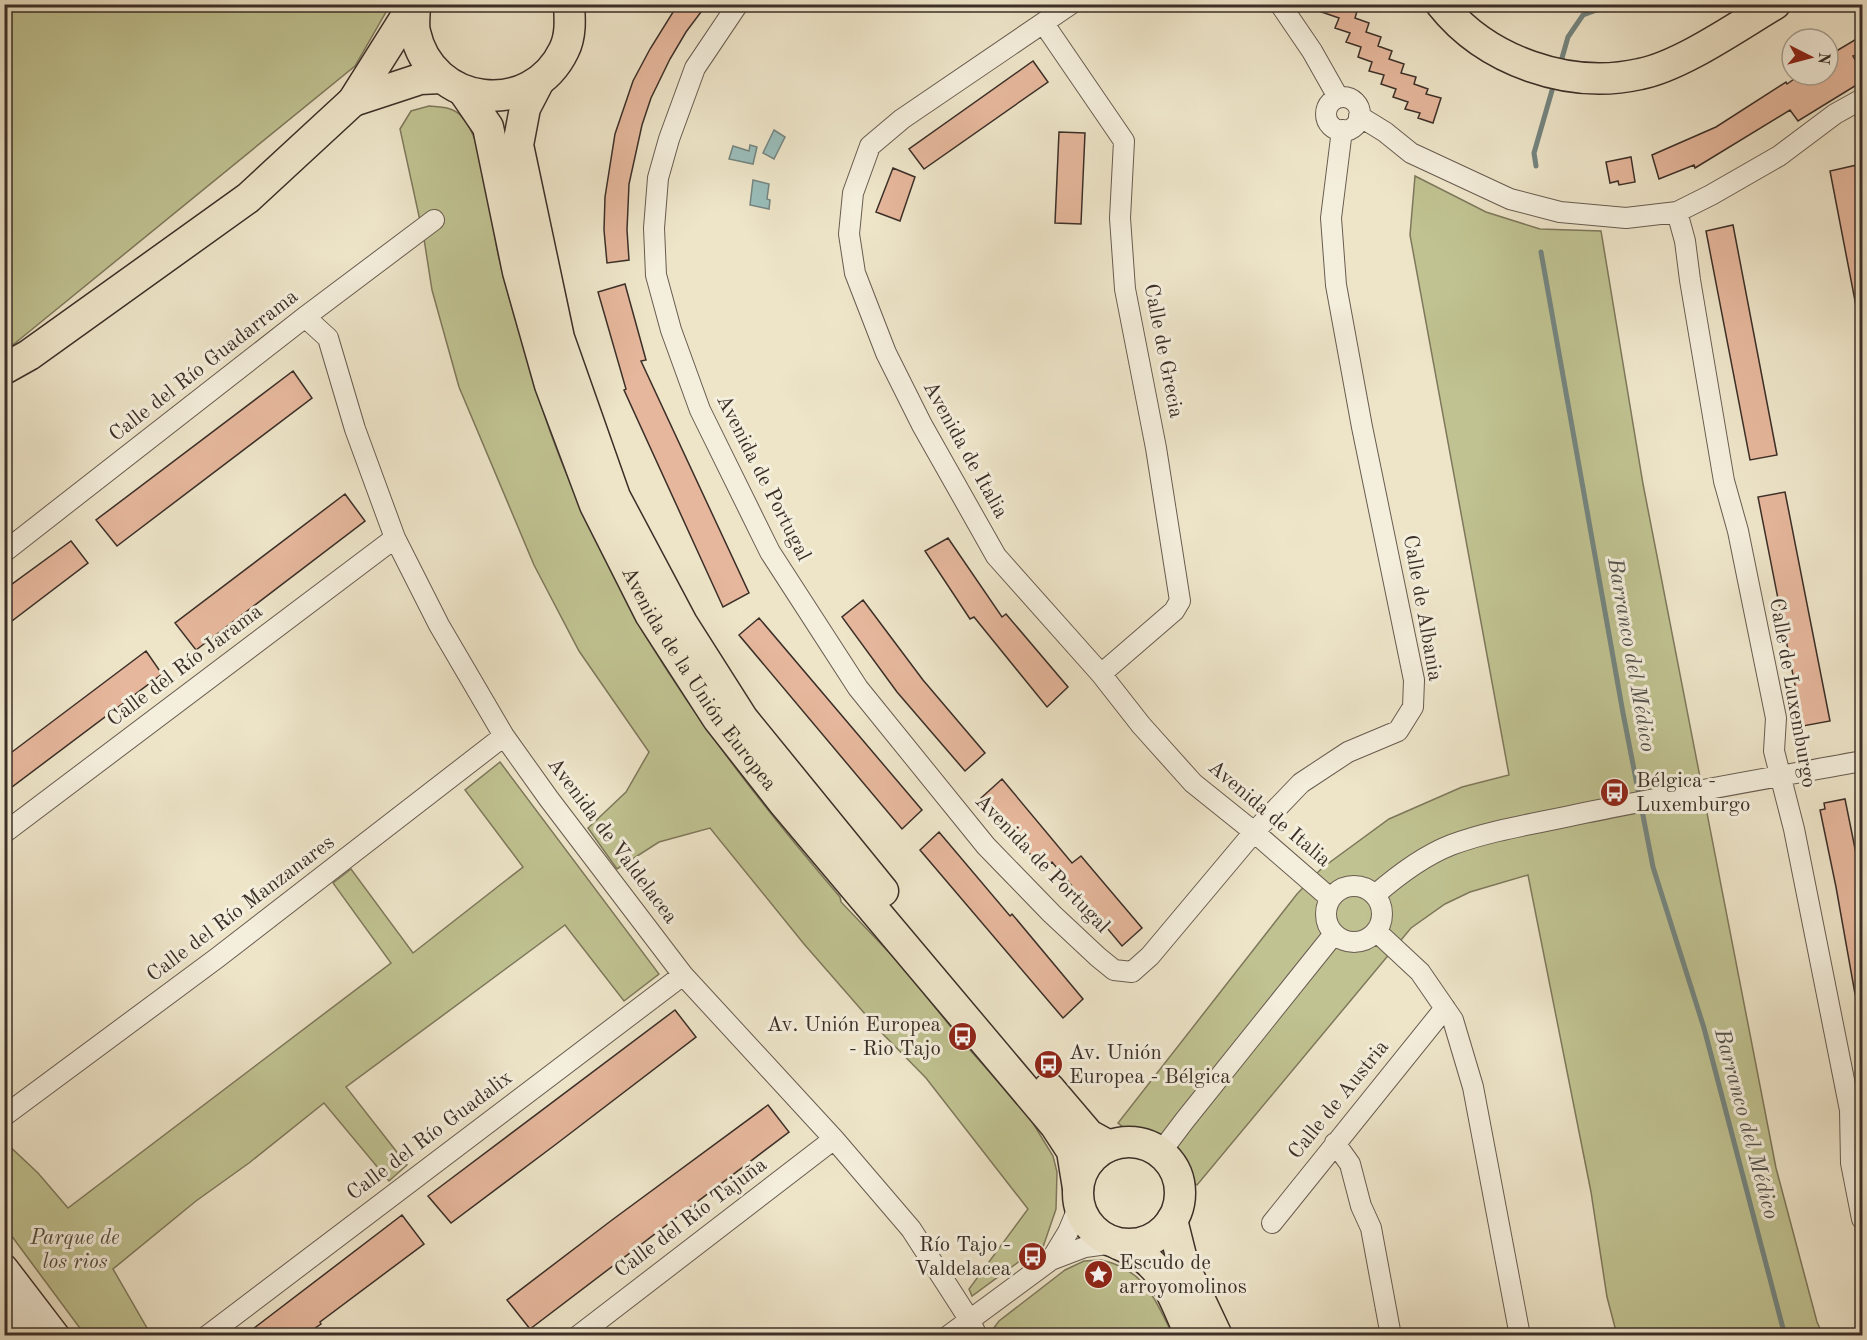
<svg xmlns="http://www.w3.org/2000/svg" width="1867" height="1340" font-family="'Old Standard TT',serif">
<rect width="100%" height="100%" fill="#eee5c9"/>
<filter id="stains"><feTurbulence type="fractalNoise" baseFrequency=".00333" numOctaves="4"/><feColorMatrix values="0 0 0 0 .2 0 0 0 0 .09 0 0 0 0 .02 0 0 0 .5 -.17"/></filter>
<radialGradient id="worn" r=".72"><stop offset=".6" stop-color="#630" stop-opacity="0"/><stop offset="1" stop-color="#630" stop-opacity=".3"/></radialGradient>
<path fill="#c0c291" stroke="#7e785c" stroke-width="1.5" d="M5,4H390V5L355,66L14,344L5,349Z
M429,106C441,107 454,107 462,117C487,145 490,221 499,258C509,302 523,344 536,387C549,434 568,480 589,524C607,561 624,599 645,635C701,728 769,814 840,897L841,902L903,967L962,1041L1028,1115L1053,1156L1057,1172L1056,1209L1043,1247L1028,1255L972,1296L969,1289L1028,1209L926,1078L879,1030L804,944L710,828L659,842L617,869L588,828L626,792L649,752L579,651L534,565L459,387L432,290L424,239L400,129L411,111Z
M1415,176L1486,212L1540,229L1601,231L1643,484L1776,1168L1817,1322L1823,1335H1617L1607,1297L1591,1192L1528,875L1470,892L1445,904L1411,928L1197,1185L1118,1123L1297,894L1322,868L1389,819L1462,787L1509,775L1410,235Z
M500,762L659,974L624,1001L565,925L346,1087L407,1165L389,1181L324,1103L249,1163L196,1201L113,1269L151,1335H85L5,1227V1142L38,1173L68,1208L391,963L333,883L351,869L413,953L523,867L465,790Z
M1101,1260C1146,1270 1154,1299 1173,1335H996L993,1329L999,1321L1065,1270L1084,1261Z"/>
<path fill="#9abebb" stroke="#748580" stroke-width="1.5" d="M774,130L785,137L774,159L763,153Z
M750,145L757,147L753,164L729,159L733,146L749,151Z
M753,180L769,184L767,199L770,200L769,209L750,205Z"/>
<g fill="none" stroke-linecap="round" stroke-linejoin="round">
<path stroke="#748580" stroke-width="5" d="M1562,58L1568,37L1583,15L1613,4
M1536,166L1534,153L1553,87
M1541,252L1623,713L1653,867L1704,1028L1785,1336"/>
</g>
<path fill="#e6b79c" stroke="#3b2f28" stroke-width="1.5" d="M678,4H707L686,32L670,59L651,98L642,125L629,184L627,230L629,260L607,263L604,230L605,197L615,134L633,81L650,49Z
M1307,4H1348L1358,8L1355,18L1369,23L1366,32L1381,37L1378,46L1392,51L1389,59L1404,64L1401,73L1416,77L1414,84L1428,89L1426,94L1441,98L1433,123L1418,118L1420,113L1405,109L1408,102L1393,97L1396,89L1381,84L1384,75L1369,71L1372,62L1358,57L1361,47L1346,42L1350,33L1335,28L1339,18L1307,7Z
M1863,35V54L1853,56L1863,73V81L1798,121L1790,110L1695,168L1694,165L1659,179L1652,155L1716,127L1786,82L1787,84L1800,75H1828V56Z
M1033,61L1048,82L924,169L909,149Z
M1059,132L1085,133L1081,224L1055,223Z
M1631,157L1635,182L1619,185L1618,181L1610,183L1606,162Z
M1857,165L1863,194V305L1856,306L1830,171Z
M893,168L915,177L900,221L876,212Z
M1733,225L1777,455L1750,460L1706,231Z
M625,284L646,360L641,361L749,593L723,607L624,390L626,389L598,292Z
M293,371L312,398L117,546L96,520Z
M1785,492L1830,721L1803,726L1758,497Z
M345,494L365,521L196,650L175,623Z
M948,538L1002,617L1006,614L1068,687L1047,707L974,617L970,619L925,551Z
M71,541L88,563L4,627V590Z
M863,600L923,680L985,753L965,771L897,692L842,617Z
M759,618L922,810L902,829L739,635Z
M146,651L162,674L4,793V758Z
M1002,779L1072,863L1081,856L1142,928L1122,946L1052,862L1044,870L981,798Z
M1845,799L1863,888V993L1855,994L1836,887L1820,810L1825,809L1824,803Z
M939,832L1010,916L1012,914L1083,999L1063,1018L920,850Z
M675,1010L696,1037L555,1145L451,1223L428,1196Z
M768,1105L789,1132L530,1329L507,1300L612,1220Z
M402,1215L424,1244L320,1322L321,1324L305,1335H245Z"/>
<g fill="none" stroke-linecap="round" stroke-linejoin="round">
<defs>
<path id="street" d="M738,4L695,68L669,139L658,178L654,228L656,275L671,330L700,410L770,552L858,688L986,846L1052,914L1098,957L1114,970L1132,972L1150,956L1254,832L1301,783L1348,752L1398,731L1413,707L1414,680L1362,427L1336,285L1331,218L1342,130
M1071,4L902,119L870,146L853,193L849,234L855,273L886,353L922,425L996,556L1101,674L1141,725L1193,783L1254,832L1330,898
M1280,4L1312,51L1338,97
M1044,24L1124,141L1120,218L1125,289L1156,448L1180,601L1174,611L1101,674
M1326 114a17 17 0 1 1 34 0a17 17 0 1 1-34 0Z
M1359,116L1385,132L1411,153L1510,199L1560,212L1626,218L1677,212L1711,195L1779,156L1835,114L1862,99
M1677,212L1685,241L1690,280L1724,481L1738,531L1776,718L1774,751L1794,829L1850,1110L1851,1163L1862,1219
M305,317L328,338L355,429L395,538L439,625L504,736L549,799L683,975L834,1139L911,1229L969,1319L977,1336
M4,552L305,317L434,220
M4,833L395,538
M1326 914a28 28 0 1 1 56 0a28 28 0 1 1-56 0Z
M1375,895C1398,875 1423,856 1451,845C1494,829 1540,823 1584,813C1677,794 1770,778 1862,761
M1376,931L1420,972L1453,1020L1473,1087L1520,1336
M4,1116L217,958L504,736
M1335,1143L1350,1164L1361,1206L1371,1228L1391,1336
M1160,1153L1185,1120L1334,934
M1272,1223L1445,1008
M1051,1260L1068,1232L1079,1206
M207,1336L683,975
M578,1336L834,1139
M948,1336L1051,1260L1085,1247L1114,1243"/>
<path id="secondary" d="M4,1268L56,1336
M4,1301L31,1336"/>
<g id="primary">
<path d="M415,4C415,13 413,24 415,32C431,107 531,119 564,50C571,36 570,20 569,4"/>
<path d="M1441,4C1486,61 1569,90 1640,74C1681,66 1738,26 1775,4"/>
<path d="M539,81L525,108L518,145L559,338L615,497L682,623L743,719L883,891"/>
<path id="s1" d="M464,92L488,127L518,272L550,385L595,505L650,614L718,719L783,802L1055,1125L1072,1151L1078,1188"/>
<path d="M353,101L420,79L441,78"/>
<path d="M4,369L29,355L248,198L353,101L414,4"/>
<path d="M1049,1088L1089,1135L1109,1146"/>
<circle cx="1129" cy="1193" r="51"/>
<path d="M1172,1220L1183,1264L1217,1336"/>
<path d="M1118,1244C1129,1249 1141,1254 1150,1263C1170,1281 1179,1311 1191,1336"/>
</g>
</defs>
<use href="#street" stroke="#685c50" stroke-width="22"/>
<use href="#secondary" stroke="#3b2f28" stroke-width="30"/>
<use href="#primary" stroke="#3b2f28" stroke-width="33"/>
<use href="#street" stroke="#f4eedc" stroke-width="20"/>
<use href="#secondary" stroke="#f4eedc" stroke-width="27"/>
<use href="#primary" stroke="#eee5c9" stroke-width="30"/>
</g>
<defs>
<symbol id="bus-disc" viewBox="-11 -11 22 22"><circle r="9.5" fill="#8f2418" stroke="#f4eedc"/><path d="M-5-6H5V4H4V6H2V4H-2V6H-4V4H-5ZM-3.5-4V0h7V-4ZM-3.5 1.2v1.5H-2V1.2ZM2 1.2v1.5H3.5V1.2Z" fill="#fff"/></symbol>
<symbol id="sight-disc" viewBox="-11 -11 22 22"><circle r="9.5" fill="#8f2418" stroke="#f4eedc"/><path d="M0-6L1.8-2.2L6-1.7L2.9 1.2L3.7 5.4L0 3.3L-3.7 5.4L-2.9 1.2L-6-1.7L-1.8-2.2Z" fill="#fff"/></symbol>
</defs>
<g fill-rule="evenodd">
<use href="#bus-disc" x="1598" y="776" width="33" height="33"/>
<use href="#bus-disc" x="946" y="1020" width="33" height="33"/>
<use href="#bus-disc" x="1032" y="1048" width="33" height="33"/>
<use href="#bus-disc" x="1016" y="1240" width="33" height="33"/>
<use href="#sight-disc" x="1082" y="1258" width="33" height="33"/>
</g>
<g text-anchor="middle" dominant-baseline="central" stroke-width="6" stroke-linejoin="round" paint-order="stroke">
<g font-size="21" fill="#3b2f28" stroke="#f4eedc">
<text transform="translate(1163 351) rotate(79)">Calle de Grecia</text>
<text transform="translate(204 366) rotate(-38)">Calle del Río Guadarrama</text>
<text transform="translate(965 450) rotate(61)">Avenida de Italia</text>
<text transform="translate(763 478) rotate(63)">Avenida de Portugal</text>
<text transform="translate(1422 608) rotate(80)">Calle de Albania</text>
<text transform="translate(185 666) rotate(-37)">Calle del Río Jarama</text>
<text stroke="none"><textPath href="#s1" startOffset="639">Avenida de la Unión Europea</textPath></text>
<text transform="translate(1792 693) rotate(80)">Calle de Luxemburgo</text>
<text transform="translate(1269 814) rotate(40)">Avenida de Italia</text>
<text transform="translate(612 841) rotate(53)">Avenida de Valdelacea</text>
<text transform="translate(1042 864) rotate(46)">Avenida de Portugal</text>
<text transform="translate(241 909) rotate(-37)">Calle del Río Manzanares</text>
<text transform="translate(1339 1100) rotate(-51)">Calle de Austria</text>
<text transform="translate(430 1136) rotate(-37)">Calle del Río Guadalix</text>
<text transform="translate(691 1218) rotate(-37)">Calle del Río Tajuña</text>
</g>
<g font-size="21" fill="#3b2f28" stroke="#f4eedc" text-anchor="start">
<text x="1636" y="781">Bélgica -<tspan x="1636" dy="24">Luxemburgo</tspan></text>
<text x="941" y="1025" text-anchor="end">Av. Unión Europea<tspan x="941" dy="24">- Rio Tajo</tspan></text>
<text x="1069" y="1053">Av. Unión<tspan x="1069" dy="24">Europea - Bélgica</tspan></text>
<text x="1011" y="1245" text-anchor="end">Río Tajo -<tspan x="1011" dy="24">Valdelacea</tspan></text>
<text x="1119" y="1263">Escudo de<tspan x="1119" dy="24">arroyomolinos</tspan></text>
</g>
<g font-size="21" font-style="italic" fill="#564c3d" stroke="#f4eedc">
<text x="75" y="1238">Parque de<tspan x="75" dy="24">los rios</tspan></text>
</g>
<g font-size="22" font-style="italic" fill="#53534d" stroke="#f4eedc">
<text transform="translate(1631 655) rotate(80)">Barranco del Médico</text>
<text transform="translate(1746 1124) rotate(75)">Barranco del Médico</text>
</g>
</g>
<rect width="1867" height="1340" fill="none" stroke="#eee5c9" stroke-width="24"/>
<rect x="6" y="6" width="1855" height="1328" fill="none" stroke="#3b2f28" stroke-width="3"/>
<rect x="12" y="12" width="1843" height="1316" fill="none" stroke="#3b2f28" stroke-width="1.5"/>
<g transform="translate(1810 57) rotate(96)"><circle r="28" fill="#f4eedc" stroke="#aaa294" stroke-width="1.5"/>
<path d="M0-4.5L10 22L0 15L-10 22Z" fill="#8f2418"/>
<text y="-9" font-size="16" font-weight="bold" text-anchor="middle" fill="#3b2f28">N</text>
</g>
<rect width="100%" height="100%" filter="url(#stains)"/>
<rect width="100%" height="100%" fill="url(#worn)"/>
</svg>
